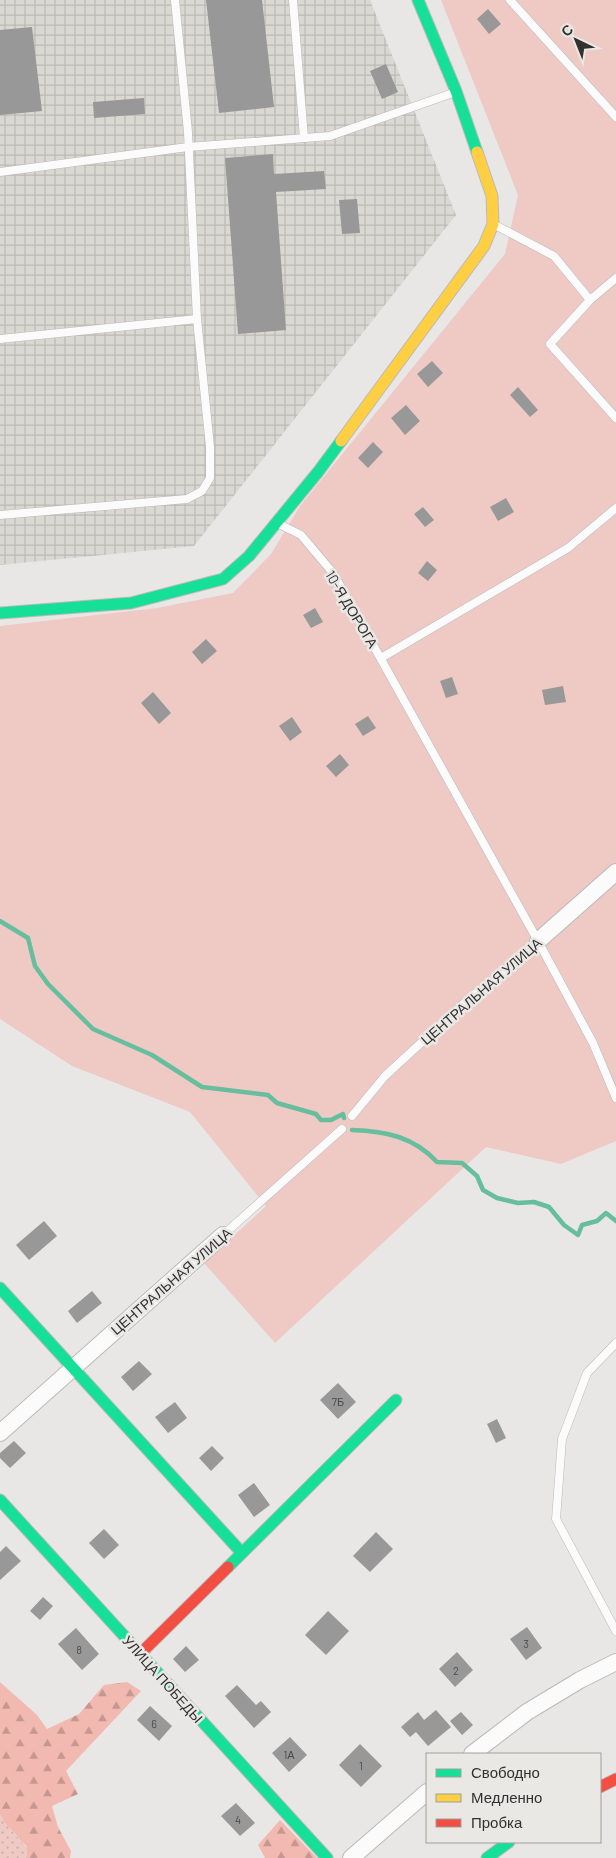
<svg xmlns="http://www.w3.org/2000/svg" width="616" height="1858" font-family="Barlow,sans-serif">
<defs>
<pattern id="industrial-grid" width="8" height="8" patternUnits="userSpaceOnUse" patternTransform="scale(1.25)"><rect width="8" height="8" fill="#dad8d3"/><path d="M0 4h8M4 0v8" fill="none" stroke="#bcbab5"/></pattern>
<pattern id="grass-dots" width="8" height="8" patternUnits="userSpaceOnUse" patternTransform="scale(1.25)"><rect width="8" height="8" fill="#efc9c3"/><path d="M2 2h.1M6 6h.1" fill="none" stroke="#cdada8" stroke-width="1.8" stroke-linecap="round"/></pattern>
<pattern id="forest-firs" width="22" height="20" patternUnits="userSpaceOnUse" patternTransform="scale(1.25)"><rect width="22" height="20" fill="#f2b9b0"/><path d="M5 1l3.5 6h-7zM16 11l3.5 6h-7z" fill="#c59790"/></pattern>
</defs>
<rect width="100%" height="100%" fill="#e8e7e6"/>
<path fill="url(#industrial-grid)" d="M0,0H370L456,215L194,546L0,565Z"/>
<path fill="url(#grass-dots)" d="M0,1814L4,1822L27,1848V1858H0Z"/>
<path fill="url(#forest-firs)" d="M0,1682L37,1715L47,1729L79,1714L104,1685L127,1682L141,1691L66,1771L78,1794L52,1806L58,1827L71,1851L70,1858H27V1847L4,1822L0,1814Z
M280,1820L317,1858H265L258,1845Z"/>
<path fill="#efc9c3" d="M441,0H616V1141L561,1164L486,1147L275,1343L204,1263L266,1206L190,1112L72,1066L0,1019V626L157,608L233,593L271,554L300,506L505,254L518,195Z"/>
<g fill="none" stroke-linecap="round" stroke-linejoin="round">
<path stroke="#66be9f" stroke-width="4.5" d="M0,921L28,938L35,966L48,984L93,1029L152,1055L202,1087L268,1095L277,1103L316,1114L321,1120H331L343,1114L344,1118
M352,1130C386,1131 414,1137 437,1162L462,1163L477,1176L483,1190L497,1198L518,1203L534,1202L549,1207L564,1225L578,1235L582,1225L597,1221L606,1213L616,1221"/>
</g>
<path fill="#999898" d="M206,0H262L274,107L219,113Z
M488,9L501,24L489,34L477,19Z
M32,27L42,111L0,115V30Z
M386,64L398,92L382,99L370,71Z
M144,98L145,114L94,118L93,102Z
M273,154L274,174L324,171L326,189L276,192L286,330L238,334L225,158Z
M357,199L360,233L342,234L339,200Z
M432,361L443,373L428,387L417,374Z
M518,387L538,410L530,417L510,395Z
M406,405L420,421L405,435L391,418Z
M373,442L383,452L368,468L358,458Z
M506,498L514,512L498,521L490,507Z
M423,507L434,520L425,527L414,514Z
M427,561L437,570L428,581L418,573Z
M315,608L323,622L311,628L303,615Z
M206,639L217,651L202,664L192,652Z
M452,677L458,694L446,698L440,681Z
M563,686L566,702L545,705L542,690Z
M153,692L171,713L159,724L141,703Z
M368,716L376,728L363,736L355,724Z
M292,717L302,732L290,741L279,726Z
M340,754L349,765L336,777L326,766Z
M44,1221L57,1236L29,1260L16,1245Z
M92,1291L102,1303L77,1323L68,1311Z
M139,1361L152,1374L133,1391L121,1377Z
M338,1383L356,1402L338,1419L320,1400Z
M175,1402L187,1418L168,1433L155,1417Z
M497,1419L506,1438L496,1443L487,1424Z
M14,1441L26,1453L10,1468L0,1458V1453Z
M212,1446L224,1458L211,1471L199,1458Z
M254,1483L270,1505L254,1517L238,1495Z
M104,1529L119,1545L104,1559L89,1543Z
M376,1532L393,1549L370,1572L353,1556Z
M6,1546L21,1561L0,1580V1552Z
M43,1597L53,1606L40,1620L30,1611Z
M328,1611L349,1631L326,1655L305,1635Z
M527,1627L542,1648L526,1660L510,1639Z
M76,1628L99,1654L82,1670L58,1644Z
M186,1646L199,1660L185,1672L173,1659Z
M457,1652L473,1670L455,1687L439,1669Z
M237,1685L256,1705L261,1701L271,1712L254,1728L225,1696Z
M150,1706L172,1726L159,1741L137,1720Z
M436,1710L451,1727L428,1746L416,1732L410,1737L401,1727L418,1712L424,1720Z
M461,1712L473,1725L462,1735L450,1721Z
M290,1737L307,1755L289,1772L272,1753Z
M360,1744L382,1766L361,1787L339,1765Z
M236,1803L255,1823L240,1836L221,1816Z"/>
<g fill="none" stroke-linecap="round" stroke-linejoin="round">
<defs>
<path id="lane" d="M293,0L304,138
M510,0L616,117
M0,172L188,147L330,136L453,93
M495,225L554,256L590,300
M616,278L590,300L550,344L616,418
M0,339L197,319
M0,515L187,499L202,491L210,478V447L197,319L188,132L175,0
M279,524L301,535L333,573L538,941L593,1043L616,1098
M381,658L568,548L616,508
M352,1116L385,1076L473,995L500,978L538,941
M223,1235L342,1129
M616,1343L587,1373L562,1439L556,1519L616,1631"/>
<path id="street" d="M538,941L616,872
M0,1433L223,1235
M472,1754L527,1712L580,1680L616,1662
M351,1858L427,1792"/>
<path id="fast" d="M418,0L456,91L477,152
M0,613L131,603L223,579L249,556L318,472L341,441
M0,1288L242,1553
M0,1500L327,1858
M228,1567L396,1400
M487,1858L509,1842"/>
<path id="slow" d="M341,441L484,246L493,224L492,196L477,152"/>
<path id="jam" d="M140,1654L228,1567
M600,1787L616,1779"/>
</defs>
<use href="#lane" stroke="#bbbab9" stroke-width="9"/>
<use href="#street" stroke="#bbbab9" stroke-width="18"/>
<use href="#fast" stroke="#bbbab9" stroke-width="13"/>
<use href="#slow" stroke="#bbbab9" stroke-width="13"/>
<use href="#jam" stroke="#bbbab9" stroke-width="13"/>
<use href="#lane" stroke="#fcfbfb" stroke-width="8"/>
<use href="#street" stroke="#fcfbfb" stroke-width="16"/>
<use href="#fast" stroke="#16e098" stroke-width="11"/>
<use href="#slow" stroke="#ffcf43" stroke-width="11"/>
<use href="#jam" stroke="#f24e42" stroke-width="11"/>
</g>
<g text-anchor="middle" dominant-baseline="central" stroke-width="5" stroke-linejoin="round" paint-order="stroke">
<g font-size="11" fill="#4c4b4a">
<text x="338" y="1401">7Б</text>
<text x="526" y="1643">3</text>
<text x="79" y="1649">8</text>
<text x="456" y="1670">2</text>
<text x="154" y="1723">6</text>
<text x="289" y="1754">1А</text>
<text x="361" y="1765">1</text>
<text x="238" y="1819">4</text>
</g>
<g font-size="14" fill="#323130" stroke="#e9e8e5">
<text transform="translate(352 609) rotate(59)">10-Я ДОРОГА</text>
<text transform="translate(481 991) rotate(-41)">ЦЕНТРАЛЬНАЯ УЛИЦА</text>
<text transform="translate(171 1281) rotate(-41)">ЦЕНТРАЛЬНАЯ УЛИЦА</text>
<text transform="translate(163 1679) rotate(48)">УЛИЦА ПОБЕДЫ</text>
</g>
</g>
<rect x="426" y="1753" width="175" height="90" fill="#e9e8e5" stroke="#a09f9d"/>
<rect x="436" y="1769" width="25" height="8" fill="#16e098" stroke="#a09f9d"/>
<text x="471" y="1778" font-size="15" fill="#323130">Свободно</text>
<rect x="436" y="1794" width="25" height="8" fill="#ffcf43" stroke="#a09f9d"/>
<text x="471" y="1803" font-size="15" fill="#323130">Медленно</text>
<rect x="436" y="1819" width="25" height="8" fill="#f24e42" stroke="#a09f9d"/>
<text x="471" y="1828" font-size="15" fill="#323130">Пробка</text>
<g transform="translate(576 40) rotate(317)" stroke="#e9e8e5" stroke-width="4" paint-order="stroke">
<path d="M0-4L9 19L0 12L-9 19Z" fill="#323130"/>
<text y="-8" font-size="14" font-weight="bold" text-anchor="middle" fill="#323130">С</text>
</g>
</svg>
